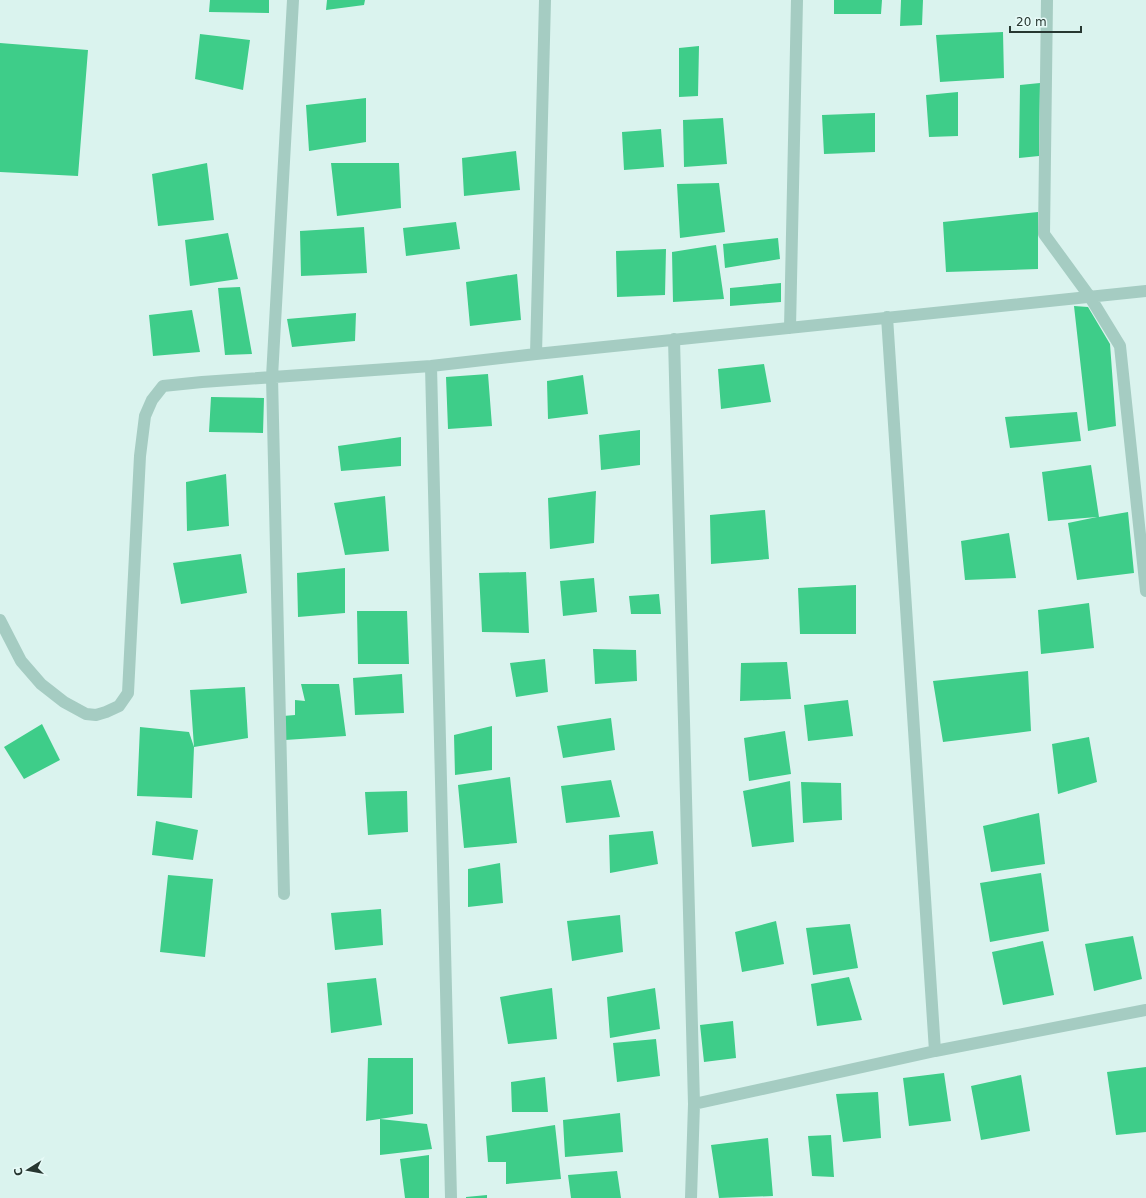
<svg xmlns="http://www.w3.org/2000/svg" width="1146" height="1198" font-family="'DejaVu Sans',sans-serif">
<rect width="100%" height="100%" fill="#daf3ee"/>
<path fill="#3ecd89" d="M210,0H269V13L209,12Z
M327,0H365L364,5L326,10Z
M834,0H882L881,14H834Z
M901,0H923L922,25L900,26Z
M1003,32L1004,78L940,82L936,35Z
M200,34L250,40L243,90L195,79Z
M0,43L88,50L78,176L0,172Z
M699,46L698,96L679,97V48Z
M1040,83L1039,156L1019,158L1020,85Z
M958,92V136L929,137L926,95Z
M366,98V142L309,151L306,105Z
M875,113V152L824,154L822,115Z
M723,118L727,164L684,167L683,120Z
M661,129L664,167L624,170L622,132Z
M516,151L520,190L464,196L462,158Z
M207,163L214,220L158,226L152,174Z
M331,163H399L401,208L337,216Z
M719,183L725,232L680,238L677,184Z
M1038,212V269L946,272L943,222Z
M456,222L460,249L406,256L403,228Z
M364,227L367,273L301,276L300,231Z
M228,233L238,279L190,286L185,240Z
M778,238L780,259L725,268L723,244Z
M716,245L724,299L673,302L672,252Z
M666,249L665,295L617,297L616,251Z
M517,274L521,320L470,326L466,282Z
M781,283V302L730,306V288Z
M240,287L252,354L225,355L218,288Z
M1074,306L1088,307L1110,344L1116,426L1088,431Z
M192,310L200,352L153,356L149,315Z
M356,313L355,341L292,347L287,319Z
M764,364L771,402L721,409L718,369Z
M488,374L492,426L448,429L446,377Z
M583,375L588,414L548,419L547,381Z
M211,397L264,398L263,433L209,432Z
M1077,412L1081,441L1010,448L1005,417Z
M640,430V465L601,470L599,435Z
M401,437V466L341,471L338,446Z
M1091,465L1099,517L1128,512L1134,573L1077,580L1068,523L1097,517L1048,521L1042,472Z
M226,474L229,526L187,531L186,482Z
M596,491L594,543L550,549L548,498Z
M385,496L389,551L345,555L334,503Z
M765,510L769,559L711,564L710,515Z
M1009,533L1016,578L965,580L961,541Z
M241,554L247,593L181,604L173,563Z
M345,568V613L298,617L297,573Z
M526,572L529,633L482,632L479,573Z
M594,578L597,612L563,616L560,581Z
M856,585V634H800L798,588Z
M659,594L661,614H631L629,596Z
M1089,603L1094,648L1041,654L1038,610Z
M357,611H407L409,664H358Z
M593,649L636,650L637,681L595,684Z
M545,659L548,692L516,697L510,663Z
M787,662L791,699L740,701L741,663Z
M1028,671L1031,731L943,742L933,681Z
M402,674L404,713L355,715L353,678Z
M301,684H339L346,736L285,740L283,716L295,715V700L305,701Z
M245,687L248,738L194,747L190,690Z
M848,700L853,736L808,741L804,705Z
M611,718L615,750L563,758L557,726Z
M42,724L60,760L24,779L4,747Z
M492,726V770L455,775L454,735Z
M140,727L189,732L194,747L192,798L137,796Z
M785,731L791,774L749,781L744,738Z
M1089,737L1097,782L1058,794L1052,744Z
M510,777L517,843L464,848L458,785Z
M611,780L620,817L566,823L561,786Z
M790,781L794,842L752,847L743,791Z
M801,782L841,783L842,820L803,823Z
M407,791L408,832L368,835L365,792Z
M1039,813L1045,864L991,872L983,826Z
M156,821L198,830L193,860L152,855Z
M653,831L658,864L610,873L609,835Z
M500,863L503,903L468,907V869Z
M1041,873L1049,931L990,942L980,883Z
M168,875L213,879L205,957L160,952Z
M381,909L383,945L335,950L331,913Z
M620,915L623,952L572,961L567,921Z
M776,921L784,964L742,972L735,932Z
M850,924L858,968L813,975L806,928Z
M1133,936L1142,979L1094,991L1085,944Z
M1043,941L1054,995L1003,1005L992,952Z
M849,977L862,1020L817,1026L811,984Z
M376,978L382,1025L331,1033L327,983Z
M552,988L557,1039L508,1044L500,997Z
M655,988L660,1029L610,1038L607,997Z
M733,1021L736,1058L704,1062L700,1025Z
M656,1039L660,1076L617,1082L613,1043Z
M368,1058H413V1114L366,1121Z
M1146,1067V1132L1116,1135L1107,1072Z
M944,1073L951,1121L909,1126L903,1078Z
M1021,1075L1030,1131L981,1140L971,1086Z
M545,1077L548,1112H512L511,1082Z
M878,1092L881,1138L843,1142L836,1094Z
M620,1113L623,1152L565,1157L563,1120Z
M380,1119L427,1124L432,1149L380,1155Z
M555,1125L561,1179L506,1184V1162H488L486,1136Z
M831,1135L834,1177L812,1176L808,1136Z
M768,1138L773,1196L719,1198L711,1145Z
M429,1155V1198H405L400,1159Z
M617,1171L621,1198H571L568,1175Z
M487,1195V1198H466V1197Z"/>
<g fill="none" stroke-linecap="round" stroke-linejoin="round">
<path stroke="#a5ccc2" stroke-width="12" d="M1047,0L1044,234L1090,297L1120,346L1146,591
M887,317L935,1051
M790,328L797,0
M674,339L694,1104L691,1198
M536,354L545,0
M431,366L451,1198
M0,620L21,661L41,684L64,702L86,714L96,715L106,712L119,706L128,693L140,456L145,416L152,400L163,386L202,382L431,366L536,354L1146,291
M284,894L272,377L293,0
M694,1104L935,1051L1146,1010"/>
</g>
<g transform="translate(28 1170) rotate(259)" stroke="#e7faf7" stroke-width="3" paint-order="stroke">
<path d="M0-3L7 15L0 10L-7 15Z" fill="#273731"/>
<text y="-6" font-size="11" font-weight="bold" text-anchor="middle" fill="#273731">С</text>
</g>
<path d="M1010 26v6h71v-6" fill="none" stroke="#273731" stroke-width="2"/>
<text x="1016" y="26" font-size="12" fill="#273731" stroke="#e7faf7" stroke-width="3" paint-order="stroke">20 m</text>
</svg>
